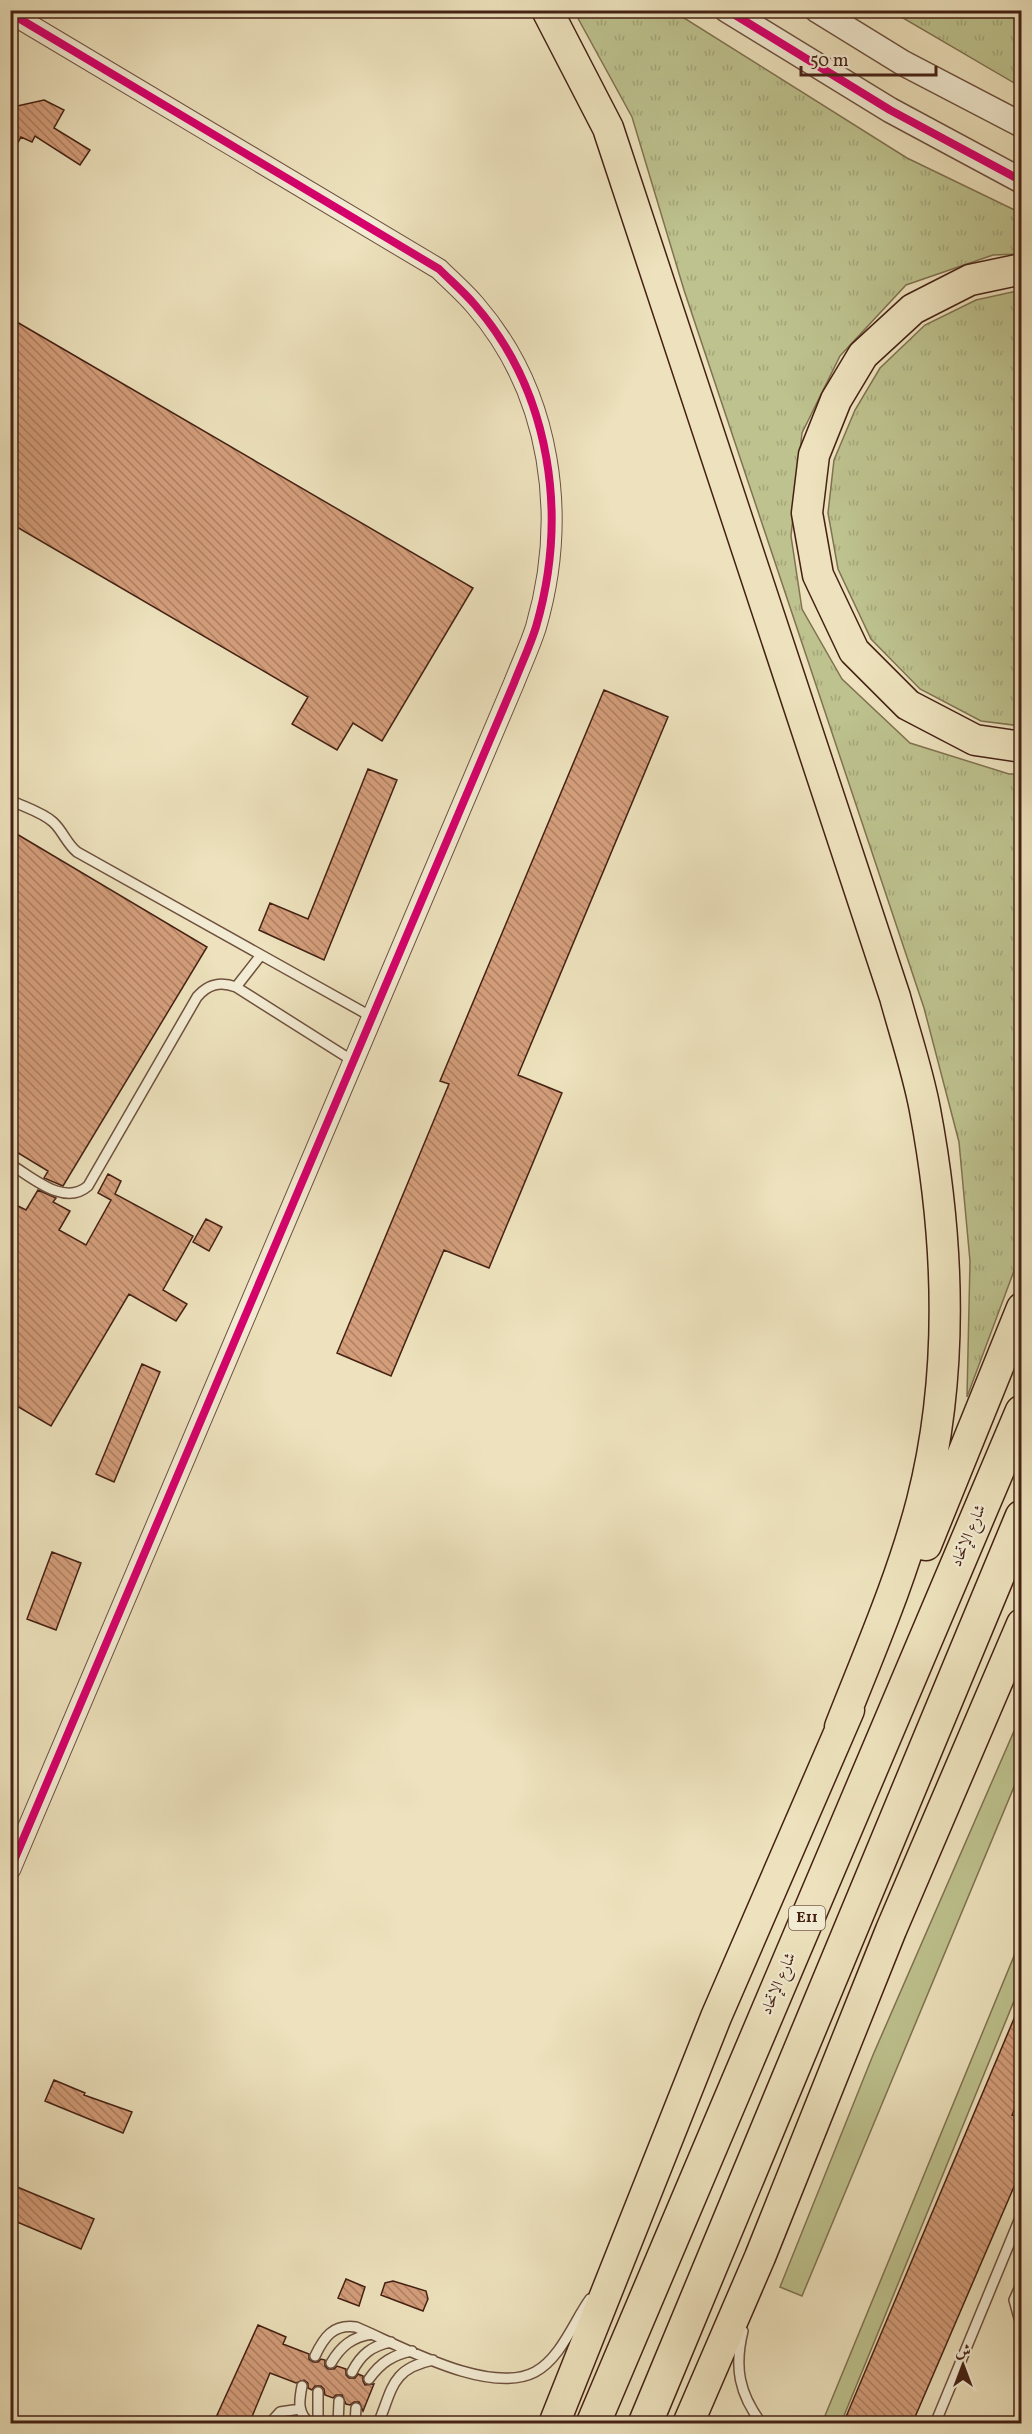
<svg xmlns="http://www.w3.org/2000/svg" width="1032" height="2434" font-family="Vollkorn,Amiri,serif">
<defs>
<pattern id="grass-tufts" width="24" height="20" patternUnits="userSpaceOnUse" patternTransform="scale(1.5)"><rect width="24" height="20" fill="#bdc28e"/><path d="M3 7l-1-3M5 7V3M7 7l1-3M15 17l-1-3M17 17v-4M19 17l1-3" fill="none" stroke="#a4a67a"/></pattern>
<pattern id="building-back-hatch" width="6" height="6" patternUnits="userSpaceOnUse" patternTransform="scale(1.5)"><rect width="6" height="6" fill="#d49e7b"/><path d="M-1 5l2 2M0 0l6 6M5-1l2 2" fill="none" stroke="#ae8064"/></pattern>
</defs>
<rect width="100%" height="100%" fill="#ede2bd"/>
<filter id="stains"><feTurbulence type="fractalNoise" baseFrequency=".00333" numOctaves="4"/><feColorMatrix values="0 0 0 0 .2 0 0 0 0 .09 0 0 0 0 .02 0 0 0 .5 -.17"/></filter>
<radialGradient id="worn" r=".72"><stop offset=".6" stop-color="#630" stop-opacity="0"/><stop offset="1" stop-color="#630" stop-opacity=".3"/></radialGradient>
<path fill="url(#grass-tufts)" stroke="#817251" stroke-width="1.5" d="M574,11H673L907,158L1021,213V254L993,255L906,285L840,356L802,433L791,536L802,609L842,679L910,743L1009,774H1021V1252L967,1397L970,1261L959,1142L924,1008L684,290L632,117Z
M891,11H1021V87Z
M1021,290H1022L1021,726L981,721L920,689L871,639L838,569L828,513L834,460L855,410L880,368L925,325L976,300Z"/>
<path fill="#bdc28e" stroke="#817251" stroke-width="1.5" d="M1021,1715V1770L802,2296L780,2287L873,2055Z
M1021,1939V1984L841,2423H822Z"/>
<path fill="url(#building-back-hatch)" stroke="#452114" stroke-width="1.5" d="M44,100L64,110L54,128L90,150L80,165L35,136L32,142L21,137L10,157V112L13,107Z
M10,318L473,588L382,741L353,723L337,750L292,724L308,697L10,523Z
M604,690L668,717L518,1075L562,1093L489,1268L444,1250L391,1376L337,1353L449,1084L440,1081Z
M368,769L397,780L324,960L259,930L270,903L308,919Z
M10,830L207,947L63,1186L44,1178L48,1171L10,1148Z
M108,1174L121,1181L115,1194L193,1236L163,1290L187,1304L176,1321L129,1294L51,1426L10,1402V1202L26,1210L38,1190L56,1198L53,1202L70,1211L59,1230L86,1245L111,1200L98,1193Z
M206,1219L222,1227L209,1251L193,1242Z
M142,1364L160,1372L114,1482L96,1474Z
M52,1552L81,1563L56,1630L27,1619Z
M1021,2002L1022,2094L1012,2115L1022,2119V2168L912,2424H843Z
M54,2080L85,2093L84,2095L132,2112L123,2133L45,2101Z
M10,2184L94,2219L81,2249L10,2219Z
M346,2279L365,2287L359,2306L338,2298Z
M393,2281L426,2291L428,2299L423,2311L381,2295L385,2283Z
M258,2325L286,2337L283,2344L309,2354V2359L313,2362H318L321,2359L325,2360V2366L328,2369H334L337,2366L346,2369V2375L349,2378H355L358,2374L363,2376V2381L365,2385L374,2384L363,2411L359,2402H354L350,2405L346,2404L342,2395H336L333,2398L325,2395L324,2389L321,2386H315L312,2390L308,2388V2383L304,2380L296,2383L270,2373L249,2424H213Z"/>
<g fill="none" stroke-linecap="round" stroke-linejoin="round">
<defs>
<path id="service" d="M10,800C24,807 42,812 53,822C63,831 66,843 77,852L372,1017
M236,987L261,955
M10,1164C32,1177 64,1207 88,1186L197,997C208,984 220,981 236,987L353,1061
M1022,2282L1014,2300L1022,2329
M743,2331C734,2367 739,2394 762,2424
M315,2356C324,2337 333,2324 356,2327C401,2346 489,2396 535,2372C561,2358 574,2321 590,2299
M331,2363C341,2346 352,2337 372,2334
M352,2372C361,2354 372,2346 391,2342
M369,2379C381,2362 393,2355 412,2351
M302,2386C299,2401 297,2414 311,2424
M318,2392V2416L322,2424
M269,2424L280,2412L300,2409
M338,2424L339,2401
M355,2424L356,2408
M378,2424C393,2388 391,2369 433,2360
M935,2424L1022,2213"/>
<path id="minor" d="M10,13L439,269C451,281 464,292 475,305C552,394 568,517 536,627C530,646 521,665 514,683L10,1870"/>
<path id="tertiary" d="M727,10L890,110L1022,181
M817,10L903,63L1022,125"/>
<path id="primary" d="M547,10L608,128L895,997C905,1034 918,1072 925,1110C949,1238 954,1375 922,1501C902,1578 869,1653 840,1727
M1022,269L970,280L913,309L863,355L836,400L814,455L807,513L818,575L854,651L908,705L975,740L1022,747
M926,1545L1022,1308
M554,2424L716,2017L849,1710
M688,2424L760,2257L891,1930L1022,1624"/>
<path id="trunk" d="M593,2424L1022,1412
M645,2424L1022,1517"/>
</defs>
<use href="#service" stroke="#6f513e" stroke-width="12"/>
<use href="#minor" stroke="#6f513e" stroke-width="22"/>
<use href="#tertiary" stroke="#6f513e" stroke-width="27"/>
<use href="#primary" stroke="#452114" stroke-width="33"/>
<use href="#trunk" stroke="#452114" stroke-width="36"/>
<use href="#service" stroke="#f3ecd4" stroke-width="9"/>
<use href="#minor" stroke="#f3ecd4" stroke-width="20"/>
<use href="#tertiary" stroke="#f3ecd4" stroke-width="24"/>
<use href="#primary" stroke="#ede2bd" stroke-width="30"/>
<use href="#trunk" stroke="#ede2bd" stroke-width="33"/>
<defs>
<path id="cycleway" d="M727,10L890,110L1022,181
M10,13L439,269C451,281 464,292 475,305C552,394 568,517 536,627C530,646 521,665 514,683L10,1870"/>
</defs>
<use href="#cycleway" stroke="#f3ecd4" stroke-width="11"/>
<use href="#cycleway" stroke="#d6006c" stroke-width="8"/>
</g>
<g text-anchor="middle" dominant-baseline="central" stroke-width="4.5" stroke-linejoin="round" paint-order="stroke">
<rect fill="#f3ecd4" stroke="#795e4e" stroke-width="1.5" x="789" y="1906" width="36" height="24" rx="4.5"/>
<g font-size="15" font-weight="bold" fill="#452114">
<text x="807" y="1918">E11</text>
</g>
<g font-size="16" fill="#452114" stroke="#f3ecd4">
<text transform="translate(969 1536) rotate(-67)">شارع الإتحاد</text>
<text transform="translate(779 1984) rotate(-67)">شارع الإتحاد</text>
</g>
</g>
<rect width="1032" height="2434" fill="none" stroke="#ede2bd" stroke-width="36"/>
<rect x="12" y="12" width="1008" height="2410" fill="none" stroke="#452114" stroke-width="3"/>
<rect x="18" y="18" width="996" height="2398" fill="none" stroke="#452114" stroke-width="1.5"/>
<g transform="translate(963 2365)" stroke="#f3ecd4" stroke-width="4.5" paint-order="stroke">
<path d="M0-4.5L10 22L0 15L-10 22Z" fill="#452114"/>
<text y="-9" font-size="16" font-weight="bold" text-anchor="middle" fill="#452114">ش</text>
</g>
<path d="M801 66v9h135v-9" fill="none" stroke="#452114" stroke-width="3"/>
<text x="810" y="66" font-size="18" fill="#452114" stroke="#f3ecd4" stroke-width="4.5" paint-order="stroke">50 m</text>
<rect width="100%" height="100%" filter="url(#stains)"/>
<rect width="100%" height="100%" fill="url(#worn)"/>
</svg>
